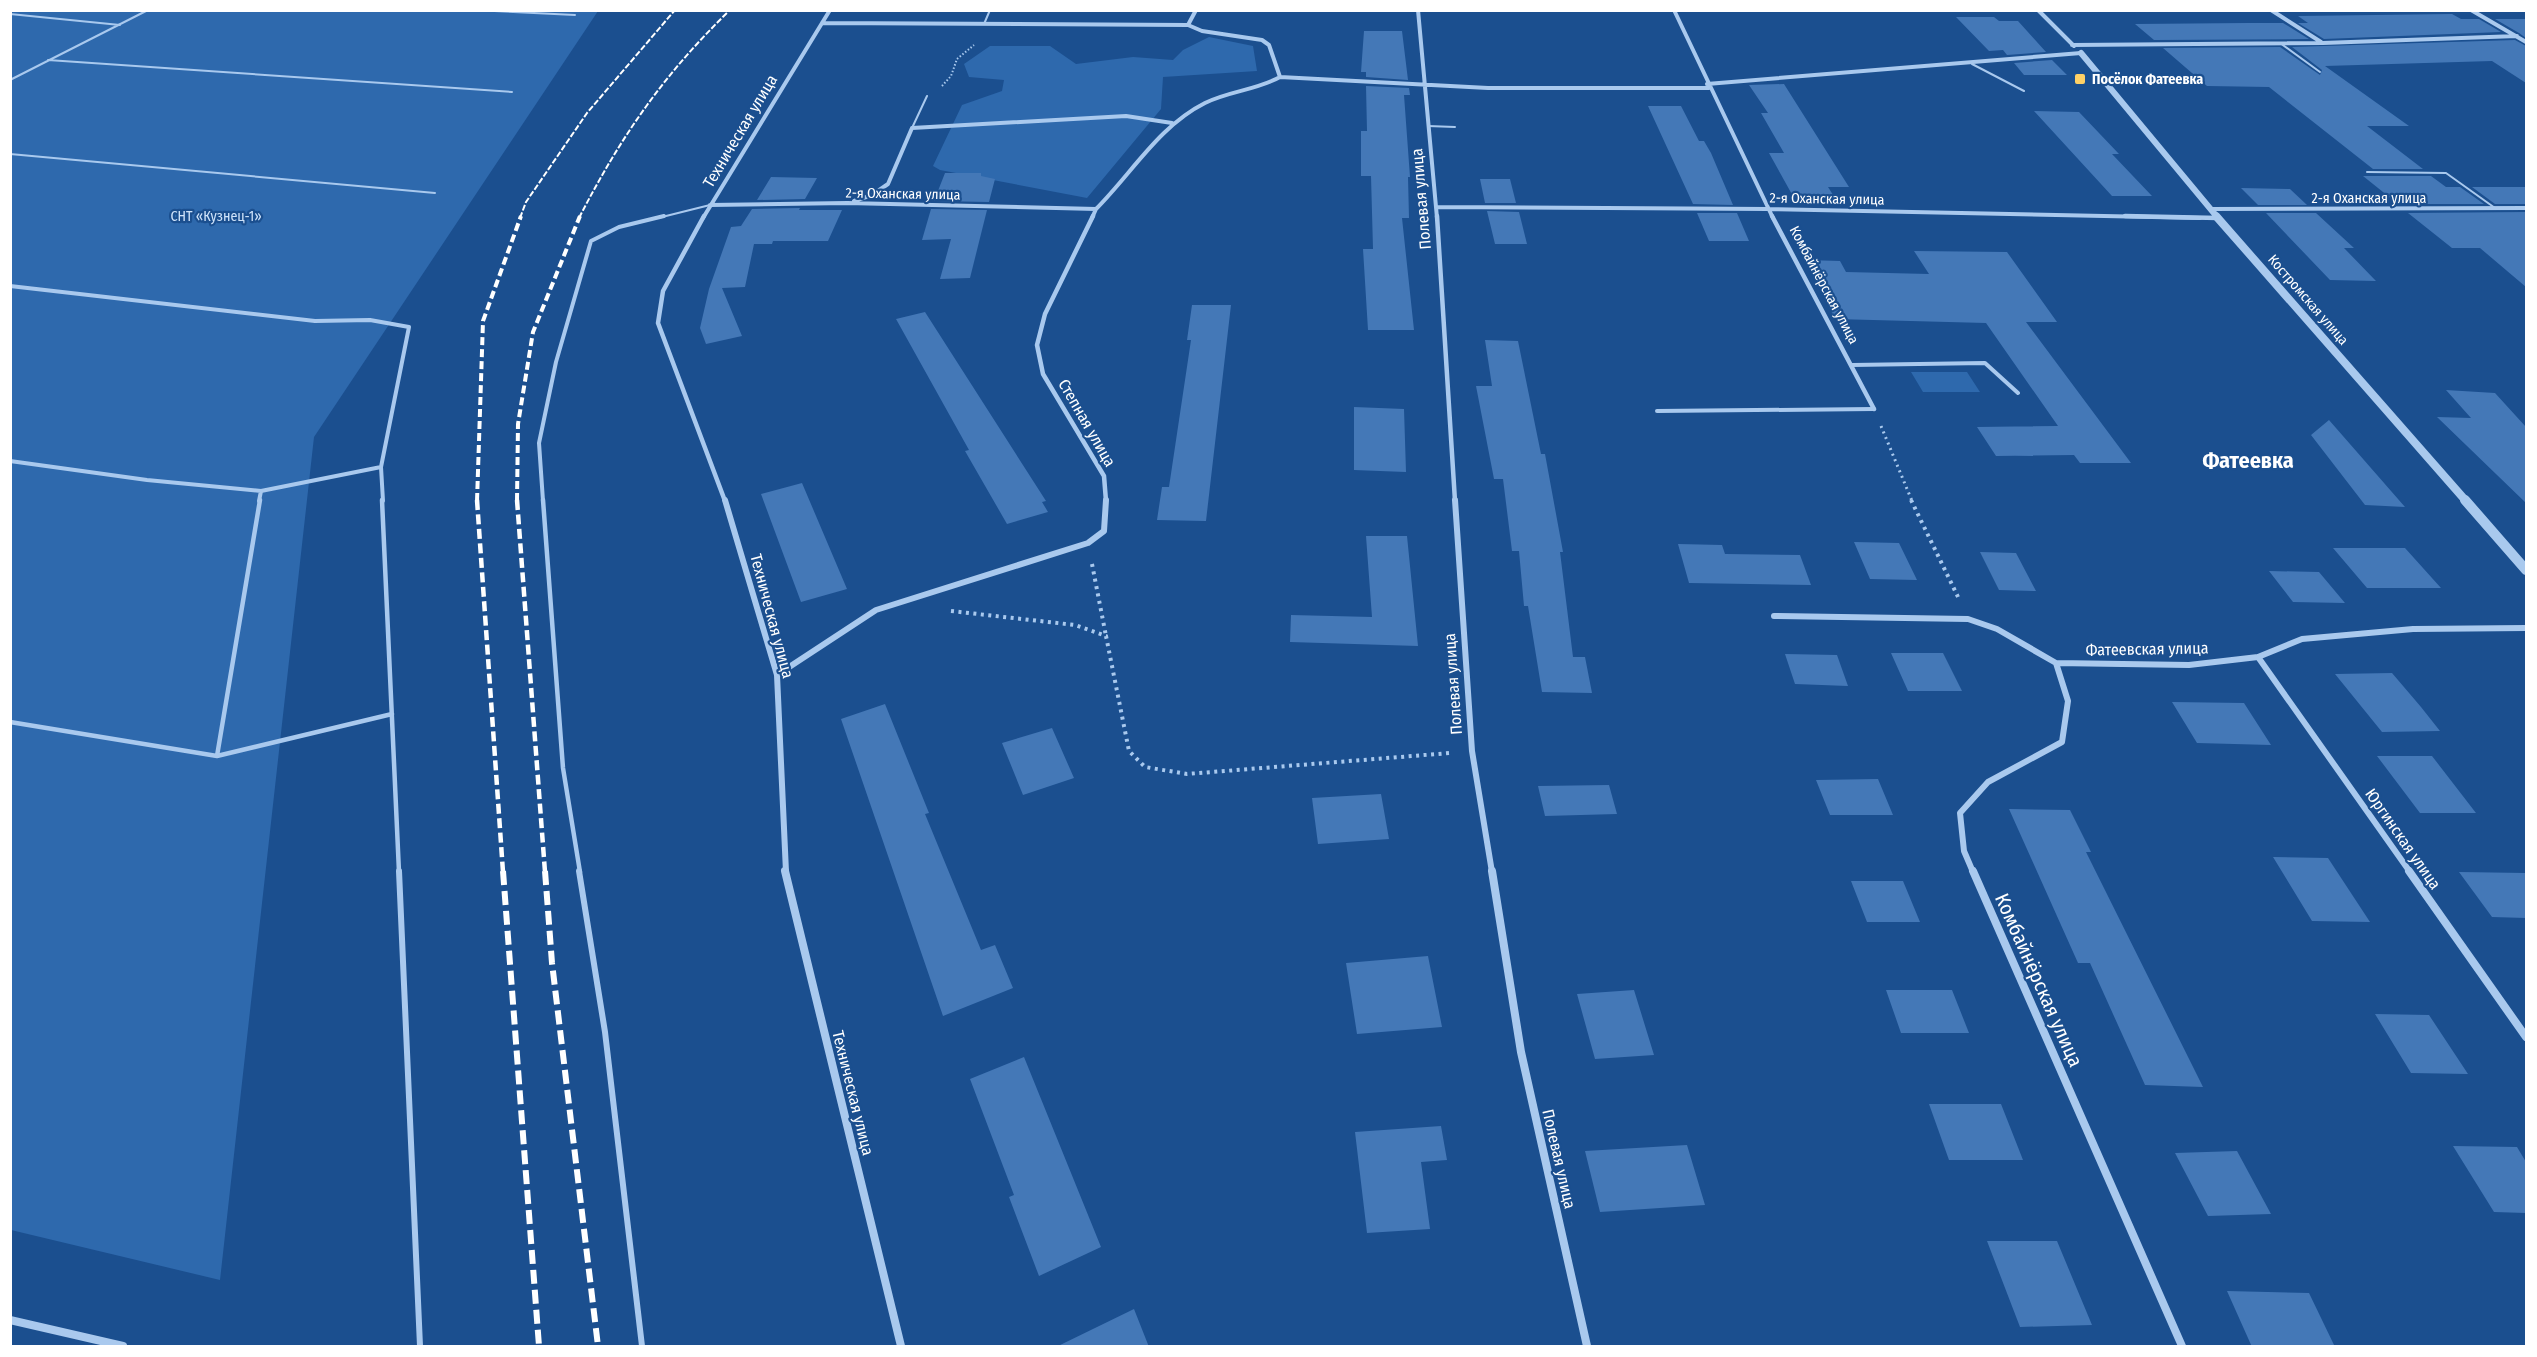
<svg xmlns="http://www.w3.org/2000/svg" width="2537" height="1357" font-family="'Fira Sans Condensed',sans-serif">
<rect width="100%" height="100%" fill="#1b4f8f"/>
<path fill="#2e69ad" d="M11,11H598L314,437L220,1280L11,1230Z
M1209,37L1253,46L1257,71L1163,77L1161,109L1087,198L940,170L933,166L962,105L1002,91L1004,80L969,77L964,64L990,46H1050L1076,64L1133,57L1173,60L1183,50Z
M1911,372H1967L1980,392H1923Z"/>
<path fill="#4478b7" d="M2452,14L2461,19H2479L2501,32L2324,39L2298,23H2308L2298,16Z
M1956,17H1994L1999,21H2018L2046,52L2007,55L2003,50L1989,51Z
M2495,19H2526V38L2519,33Z
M2247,23H2283L2309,39L2154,40L2135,24Z
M1364,31H1402L1408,80L1366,77V72H1361Z
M2515,40L2526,46V83L2492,61L2325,66L2409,126H2367L2423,169H2373L2269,87L2207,86L2163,48L2280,47L2320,75L2322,70L2292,47Z
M2052,60L2067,75H2024L2014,63Z
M1784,84L1849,187H1828L1835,198H1794L1769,153H1784L1761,113H1768L1749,85Z
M1366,86L1409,88L1410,95H1404L1410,177H1408L1409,218H1402L1414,330H1368L1363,249H1373L1371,176H1361V131H1367Z
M1648,106H1681L1699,141H1704L1711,153L1733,205L1693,204Z
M2034,111L2079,112L2119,154H2112L2152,196H2112Z
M945,173H981V176L995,179L989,202L934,201Z
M2363,176H2431L2446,187H2460L2484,204H2398Z
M771,177L817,178L805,199L757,200Z
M1480,179H1510L1516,203H1485Z
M2472,187H2526V204H2495Z
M2241,188L2290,189L2307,205H2258Z
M800,208L799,210H842L828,241H773L772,244H754L745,287L722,288L742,336L706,344L700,328L709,289L731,227L741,226L752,209Z
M931,209L987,210L970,278L940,279L951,239L922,240Z
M1487,211L1519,212L1527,244H1495Z
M2526,212V287L2480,248H2452L2408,213Z
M1697,213H1737L1749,241H1709Z
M2266,213H2316L2354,248H2344L2376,281L2330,280Z
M1914,251L2007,252L2057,322H2026L2131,463H2080L2074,455L1996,456L1977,427L2058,426L1986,323L1835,319L1806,260L1840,261L1846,272L1929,274Z
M1192,305H1231L1206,521L1157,520L1162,487H1169L1191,340H1187Z
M925,312L1046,501L1042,502L1048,512L1007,524L965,451L969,450L896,319Z
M1485,340L1518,341L1541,454H1545L1563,552H1560L1573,657H1585L1592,693L1542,692L1528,606H1524L1519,551H1512L1503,479H1494L1476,386H1492Z
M2446,390L2495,393L2526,427V503L2437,417L2471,418Z
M1354,407L1404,409L1406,472L1354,470Z
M2329,420L2405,507L2365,505L2311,435Z
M802,483L847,589L801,602L761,494Z
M1366,536H1407L1418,646L1290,642L1291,615L1372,617Z
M1854,542L1899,543L1917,580L1870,579Z
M1678,544L1722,545L1725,554L1800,555L1811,585L1689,583Z
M2333,548H2405L2441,588H2367Z
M1980,552L2016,553L2036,591L1999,590Z
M2269,571L2319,572L2345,603L2293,602Z
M1891,653H1943L1962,691H1908Z
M1785,654L1837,655L1848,686L1795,684Z
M2392,673L2421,707L2440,731L2382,732L2335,674Z
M2172,702L2244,703L2271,745L2197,743Z
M885,704L929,813L925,814L981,950L995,945L1013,988L943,1016L841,719Z
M1052,728L1074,778L1023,795L1002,743Z
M2377,756H2432L2476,813H2420Z
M1878,779L1893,815H1830L1816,780Z
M1609,785L1617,814L1545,816L1538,786Z
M1381,794L1389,839L1318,844L1312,798Z
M2009,809L2070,810L2091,852H2086L2203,1087L2145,1085L2090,963H2078Z
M2273,857L2328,858L2370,922L2312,921Z
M2459,872L2526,873V918L2492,917Z
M1851,881H1903L1920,922H1867Z
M1428,956L1442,1027L1357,1034L1346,963Z
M1634,990L1654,1055L1595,1059L1577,994Z
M1886,990H1952L1969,1033H1901Z
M2375,1014L2429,1015L2468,1074L2411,1073Z
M1024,1057L1101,1247L1039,1276L1009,1197L1014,1195L970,1079Z
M1929,1104H2001L2023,1160H1949Z
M1441,1126L1447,1160L1421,1162L1430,1229L1367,1233L1355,1132Z
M1687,1145L1705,1205L1600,1212L1585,1151Z
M2453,1146L2517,1147L2526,1162V1213L2494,1212Z
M2237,1151L2271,1214L2208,1216L2175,1153Z
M1987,1241H2057L2092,1325L2020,1327Z
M2227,1291L2309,1293L2335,1347H2252Z
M1134,1309L1149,1347H1056Z"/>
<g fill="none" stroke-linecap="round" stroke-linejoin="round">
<path stroke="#a9c9ee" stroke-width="2" stroke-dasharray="1.5 2" stroke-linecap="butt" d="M942,86L951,76L957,59L974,45"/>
<path stroke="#a9c9ee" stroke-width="3" stroke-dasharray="2 4" stroke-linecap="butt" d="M1881,426L1912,501"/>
<path stroke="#a9c9ee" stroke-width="4" stroke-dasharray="3 4.5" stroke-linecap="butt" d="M1911,500L1958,597
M1092,564L1106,636
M951,611L1075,625L1106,636L1129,751L1145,767L1187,774L1450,753"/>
<path stroke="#a9c9ee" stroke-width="2" d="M474,10L575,15
M10,14L120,25
M984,24L990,10
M2280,43L2320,72
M48,60L512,92
M1972,64L2024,91
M10,80L148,10
M1428,126L1455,127
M912,128L927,96
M10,154L435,193
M2367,172L2446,173L2495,208
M658,218L710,205"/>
<path stroke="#a9c9ee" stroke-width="4" d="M10,286L315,321L370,320L409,327L381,467L383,501
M1852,365L1985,363L2018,393
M1657,411L1874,409
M10,461L147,480L261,491L381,467
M259,501L261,491
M543,501L539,443L556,362L591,241L619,227L664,216"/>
<path stroke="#a9c9ee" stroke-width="4.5" d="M382,500L399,872
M543,500L563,768L580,872
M10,722L217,756L392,714
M217,756L260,500"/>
<path stroke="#a9c9ee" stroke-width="6" d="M399,871L420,1346
M579,871L605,1032L642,1346"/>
<path stroke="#a9c9ee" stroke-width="4" d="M1196,10L1188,25L1202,31L1262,40L1269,45L1280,77
M1418,10L1437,218
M1674,10L1773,218
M2038,10L2074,46
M2271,10L2321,42
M2471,10L2526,42
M822,23L1188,25
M2072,45L2323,43L2517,36
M1707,84L2081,53
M854,201L872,195L888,184L912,128L1126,116L1172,123
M710,205L847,203L1096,209
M1436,207L1768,209L2200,218
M2211,209L2526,208
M703,218L830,10
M1092,218L1096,209C1132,173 1159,126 1205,103C1229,91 1257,90 1280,77L1488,88H1709"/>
<path stroke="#a9c9ee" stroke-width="4.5" d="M704,216L663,291L658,323L725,501
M1093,216L1045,314L1037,345L1043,374L1104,476L1106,501
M1437,216L1455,501
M1772,216L1874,409
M2125,216L2218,218"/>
<path stroke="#a9c9ee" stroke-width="6" d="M725,500L777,675L786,872
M1455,500L1472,751L1492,872
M1774,616L1968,619L1997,629L2056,663L2189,665L2258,657L2302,639L2413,629L2526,628
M2258,657L2410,872
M777,675L876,610L1088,543L1104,531L1106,500
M1973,872L1964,851L1960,813L1988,782L2062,742L2068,701L2056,663"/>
<path stroke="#a9c9ee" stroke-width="8" d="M785,871L901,1346
M1492,871L1521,1052L1587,1346
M1973,871L2182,1346
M2409,871L2526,1037
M10,1320L123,1346"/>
<path stroke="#a9c9ee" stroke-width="6" d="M2081,53L2218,218"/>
<path stroke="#a9c9ee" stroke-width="8" d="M2216,216L2466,501"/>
<path stroke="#a9c9ee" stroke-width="10" d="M2465,500L2526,570"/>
<path stroke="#fff" stroke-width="2" stroke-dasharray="6 2" stroke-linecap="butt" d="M520,218L526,202L587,113L675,10
M579,218C621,136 664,74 730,10"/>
<path stroke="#fff" stroke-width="4" stroke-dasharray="8 4" stroke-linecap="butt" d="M477,501L483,321L521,216
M517,501L518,424L533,332L580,216"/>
<path stroke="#fff" stroke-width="4.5" stroke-dasharray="10 4.5" stroke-linecap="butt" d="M477,500L503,872
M517,500L545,872"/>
<path stroke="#fff" stroke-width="6" stroke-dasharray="14 6" stroke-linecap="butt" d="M503,871L539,1346
M545,871L552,963L598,1346"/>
</g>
<rect fill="#ffd166" stroke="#1b4f8f" stroke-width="2" x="2074" y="73" width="12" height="12" rx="3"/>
<g text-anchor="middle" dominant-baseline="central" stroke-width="4.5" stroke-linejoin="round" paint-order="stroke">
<g font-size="14" font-weight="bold" fill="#fff" stroke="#1b4f8f" text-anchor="start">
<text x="2092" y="79">Посёлок Фатеевка</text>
</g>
<g font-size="14" fill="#fff" stroke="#1b4f8f">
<text transform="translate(903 194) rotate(1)">2-я Оханская улица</text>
<text x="2369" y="198">2-я Оханская улица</text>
<text transform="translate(1827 199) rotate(1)">2-я Оханская улица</text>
<text transform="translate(1824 285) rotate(62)">Комбайнёрская улица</text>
<text transform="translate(2308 300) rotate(49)">Костромская улица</text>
</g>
<g font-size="14" fill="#cfe3fa" stroke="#1b4f8f">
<text x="216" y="216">СНТ «Кузнец-1»</text>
</g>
<g font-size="16" fill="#fff" stroke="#1b4f8f">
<text transform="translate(740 131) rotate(-59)">Техническая улица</text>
<text transform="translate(1421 199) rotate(-95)">Полевая улица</text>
<text transform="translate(1087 423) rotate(60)">Степная улица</text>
<text transform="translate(772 616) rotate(75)">Техническая улица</text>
<text transform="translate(2147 649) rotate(-1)">Фатеевская улица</text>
<text transform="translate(1453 684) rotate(-94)">Полевая улица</text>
<text transform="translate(2403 839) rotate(55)">Юргинская улица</text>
<text transform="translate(853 1093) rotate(76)">Техническая улица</text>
<text transform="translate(1559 1159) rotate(77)">Полевая улица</text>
</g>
<g font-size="20" fill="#fff" stroke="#1b4f8f">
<text transform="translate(2039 980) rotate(66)">Комбайнёрская улица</text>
</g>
<g font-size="22" font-weight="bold" fill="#fff" stroke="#1b4f8f">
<text x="2248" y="460">Фатеевка</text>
</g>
</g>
<rect width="2537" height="1357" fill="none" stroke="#ffffff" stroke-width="24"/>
</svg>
